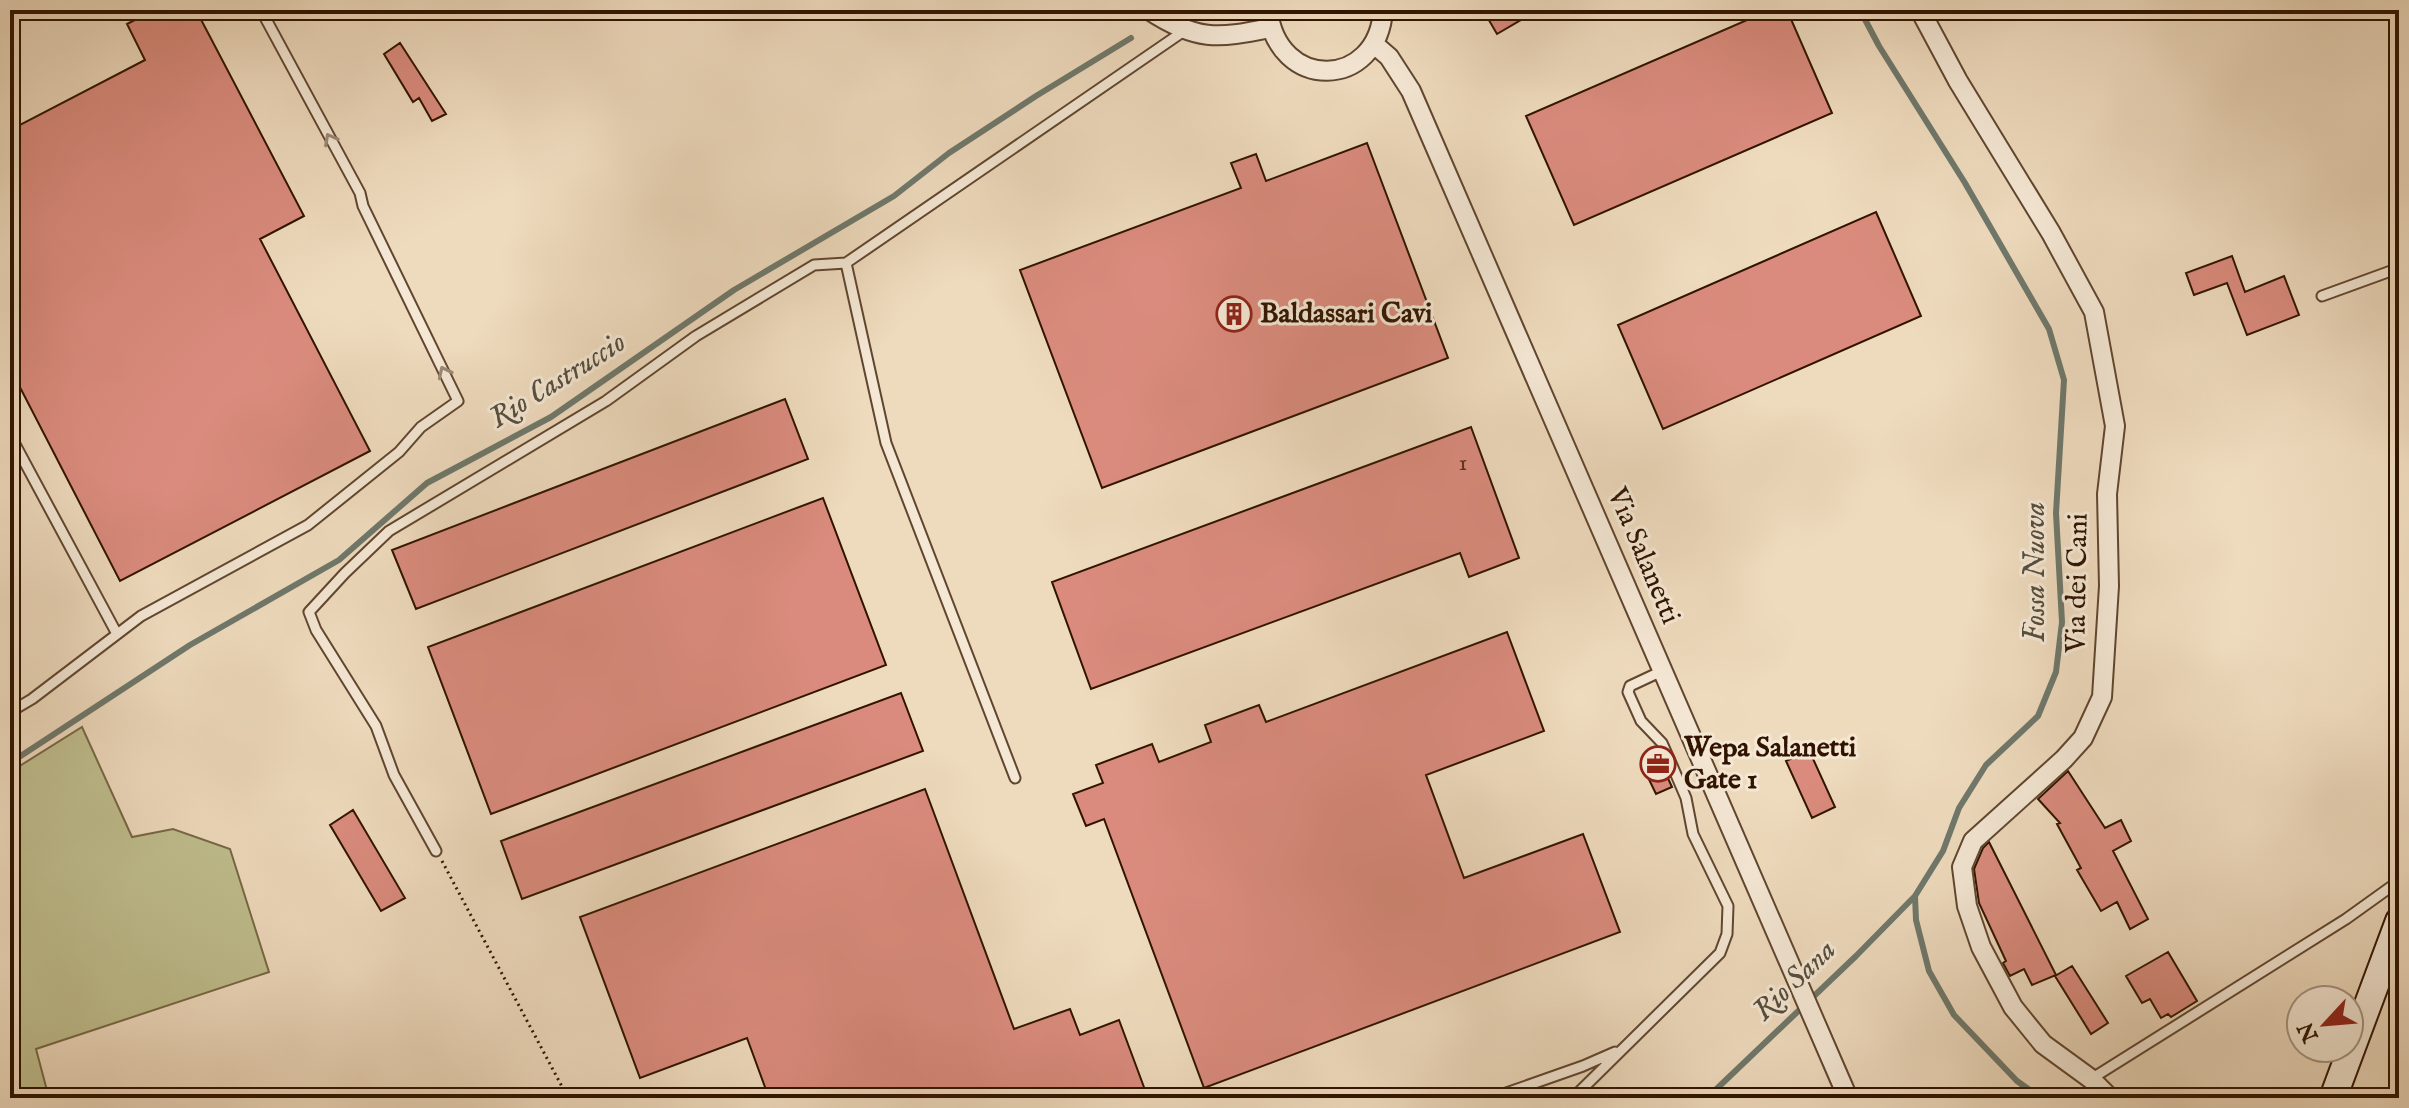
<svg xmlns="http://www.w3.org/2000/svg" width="2409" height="1108" font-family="'IM FELL English',serif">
<rect width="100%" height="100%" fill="#eedabd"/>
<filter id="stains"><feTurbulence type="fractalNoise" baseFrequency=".0025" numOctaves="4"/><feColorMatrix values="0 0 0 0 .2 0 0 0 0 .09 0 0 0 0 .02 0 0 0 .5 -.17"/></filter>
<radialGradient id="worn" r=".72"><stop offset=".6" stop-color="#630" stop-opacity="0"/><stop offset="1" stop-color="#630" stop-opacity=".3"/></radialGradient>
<path fill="#bfbd8d" stroke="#786846" stroke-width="2" d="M82,727L132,837L173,829L230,849L269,972L36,1049L49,1098H10V772Z"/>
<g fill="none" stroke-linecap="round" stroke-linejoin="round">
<path stroke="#6f786b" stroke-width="6" d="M1860,10L1879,46L1965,183L2049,329L2064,380L2056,513L2062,622L2056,672L2038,716L1986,765L1959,808L1943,851L1915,896L1916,920L1929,971L1954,1015L2017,1081L2041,1098
M10,763L190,645L339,560L427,483L551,417L734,290L894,196L949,153L1036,96L1131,38
M1707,1098L1856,956L1914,897"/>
</g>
<path fill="#da8b7d" stroke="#311400" stroke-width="2" d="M154,10H196L304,216L260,239L370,451L120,581L10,368V130L145,60L127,24Z
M1483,10H1538L1497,34Z
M1770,10H1787L1832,113L1574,225L1526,116Z
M400,43L446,114L432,121L419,98L413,102L384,54Z
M1367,143L1448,358L1102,488L1020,270L1241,188L1231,163L1256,154L1266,181Z
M1876,212L1921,316L1663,429L1618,325Z
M2232,256L2245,292L2284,276L2299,315L2247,335L2227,283L2194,295L2186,273Z
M785,399L808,459L416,609L392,550Z
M1471,427L1519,558L1469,577L1460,553L1091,689L1052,582Z
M823,498L886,665L491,814L428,647Z
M1507,632L1544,731L1426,775L1464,878L1583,834L1620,932L1204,1088L1104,819L1086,826L1073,794L1103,783L1096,765L1152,744L1159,762L1211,742L1205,725L1259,705L1266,722Z
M901,693L923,751L522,899L501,841Z
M1809,750L1835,807L1812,818L1786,761Z
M1659,759L1672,787L1656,794L1643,767Z
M2068,771L2105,828L2121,820L2131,841L2113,851L2148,919L2130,929L2117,902L2101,911L2077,870L2081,868L2057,824L2060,823L2038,799Z
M925,789L1014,1029L1070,1009L1080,1035L1119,1020L1148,1098H769L747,1038L640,1078L580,917Z
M353,810L405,898L381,911L330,825Z
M1989,842L2056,975L2032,985L2024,969L2010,976L2003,963L2006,961L1979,903L1974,869L1983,848Z
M2168,952L2197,1001L2171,1017L2168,1014L2161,1018L2150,999L2142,1003L2126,976Z
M2072,966L2108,1023L2091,1034L2055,976Z"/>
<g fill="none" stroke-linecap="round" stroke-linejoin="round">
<defs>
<path id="service" d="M2322,296L2399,268
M10,435L117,634
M10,712L32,699L141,616L308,525L399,452L421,427L458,401L363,206L360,193L261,10
M1015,778L886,443L846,263L1184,31
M436,851L394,775L376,726L316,630L309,612L345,573L389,531L606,401L696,336L814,265L846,263
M2091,1079L2346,919L2399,881
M1492,1098L1583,1066L1615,1052
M1573,1098L1720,953L1727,934L1728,906L1693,834L1686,798L1671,763L1662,743L1641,721L1628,692L1630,686L1662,671"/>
<path id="minor" d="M1149,10C1196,41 1217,39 1270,28
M1268,10C1277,92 1378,90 1383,10
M1920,10L1958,81L2051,233L2094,312L2115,426L2107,494L2109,586L2102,697L2083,738L2064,759L1973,841L1962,867L1967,906L1981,947L2013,1007L2043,1044L2091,1079L2110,1098
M1374,44L1389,57L1411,91L1848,1098"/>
<path id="secondary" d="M2333,1098L2399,921"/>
</defs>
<use href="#service" stroke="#60462f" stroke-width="13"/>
<use href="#minor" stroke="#60462f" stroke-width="22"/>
<use href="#secondary" stroke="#311400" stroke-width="30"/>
<path stroke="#311400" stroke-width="3" stroke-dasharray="2 4" stroke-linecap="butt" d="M442,861L567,1096"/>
<use href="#service" stroke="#f4e7d4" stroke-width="9"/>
<use href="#minor" stroke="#f4e7d4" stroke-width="18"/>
<use href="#secondary" stroke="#f4e7d4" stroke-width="26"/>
</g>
<defs><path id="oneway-chevron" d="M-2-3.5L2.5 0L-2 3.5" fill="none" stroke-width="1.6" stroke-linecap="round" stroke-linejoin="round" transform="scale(2)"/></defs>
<g stroke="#9c8875">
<use href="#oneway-chevron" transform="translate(330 139) rotate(-118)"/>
<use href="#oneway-chevron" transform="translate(444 372) rotate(-116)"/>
</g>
<defs>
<symbol id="building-ring" viewBox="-11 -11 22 22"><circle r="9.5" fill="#f4e7d4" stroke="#8f2418" stroke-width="1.5"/><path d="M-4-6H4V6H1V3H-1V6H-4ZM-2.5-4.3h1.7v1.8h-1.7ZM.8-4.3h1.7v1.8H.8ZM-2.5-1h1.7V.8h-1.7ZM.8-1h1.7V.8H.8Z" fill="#8f2418"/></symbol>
<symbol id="office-ring" viewBox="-11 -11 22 22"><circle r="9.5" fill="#f4e7d4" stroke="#8f2418" stroke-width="1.5"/><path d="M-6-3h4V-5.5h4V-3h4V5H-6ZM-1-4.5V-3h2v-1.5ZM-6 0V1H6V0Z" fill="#8f2418"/></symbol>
</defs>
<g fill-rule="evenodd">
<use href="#building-ring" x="1214" y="294" width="40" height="40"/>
<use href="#office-ring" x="1638" y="744" width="40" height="40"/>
</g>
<g text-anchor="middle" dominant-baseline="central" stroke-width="6" stroke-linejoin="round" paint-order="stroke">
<g font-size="24" fill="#5b321f">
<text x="1463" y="463">1</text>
</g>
<g font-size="28" font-weight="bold" fill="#311400" stroke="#f4e7d4" text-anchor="start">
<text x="1260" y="314">Baldassari Cavi</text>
<text x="1684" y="748">Wepa Salanetti<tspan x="1684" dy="32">Gate 1</tspan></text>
</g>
<g font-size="28" fill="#311400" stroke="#f4e7d4">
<text transform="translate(1643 556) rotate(67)">Via Salanetti</text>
<text transform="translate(2078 583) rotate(-89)">Via dei Cani</text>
</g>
<g font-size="30" font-style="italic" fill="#554e3e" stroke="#f4e7d4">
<text transform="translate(558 381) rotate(-32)">Rio Castruccio</text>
<text transform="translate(2036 572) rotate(-90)">Fossa Nuova</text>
<text transform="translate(1795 981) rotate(-44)">Rio Sana</text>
</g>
</g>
<rect width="2409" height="1108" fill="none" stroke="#eedabd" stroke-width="40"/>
<rect x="12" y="12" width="2385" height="1084" fill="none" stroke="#311400" stroke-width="4"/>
<rect x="20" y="20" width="2369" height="1068" fill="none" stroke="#311400" stroke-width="2"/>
<g transform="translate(2325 1024) rotate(244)"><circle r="38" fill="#f4e7d4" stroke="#a6937f" stroke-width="2"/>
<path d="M0-6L14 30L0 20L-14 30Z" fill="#8f2418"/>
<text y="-12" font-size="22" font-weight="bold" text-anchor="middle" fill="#311400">N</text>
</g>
<rect width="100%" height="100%" filter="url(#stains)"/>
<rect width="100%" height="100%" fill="url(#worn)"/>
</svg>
